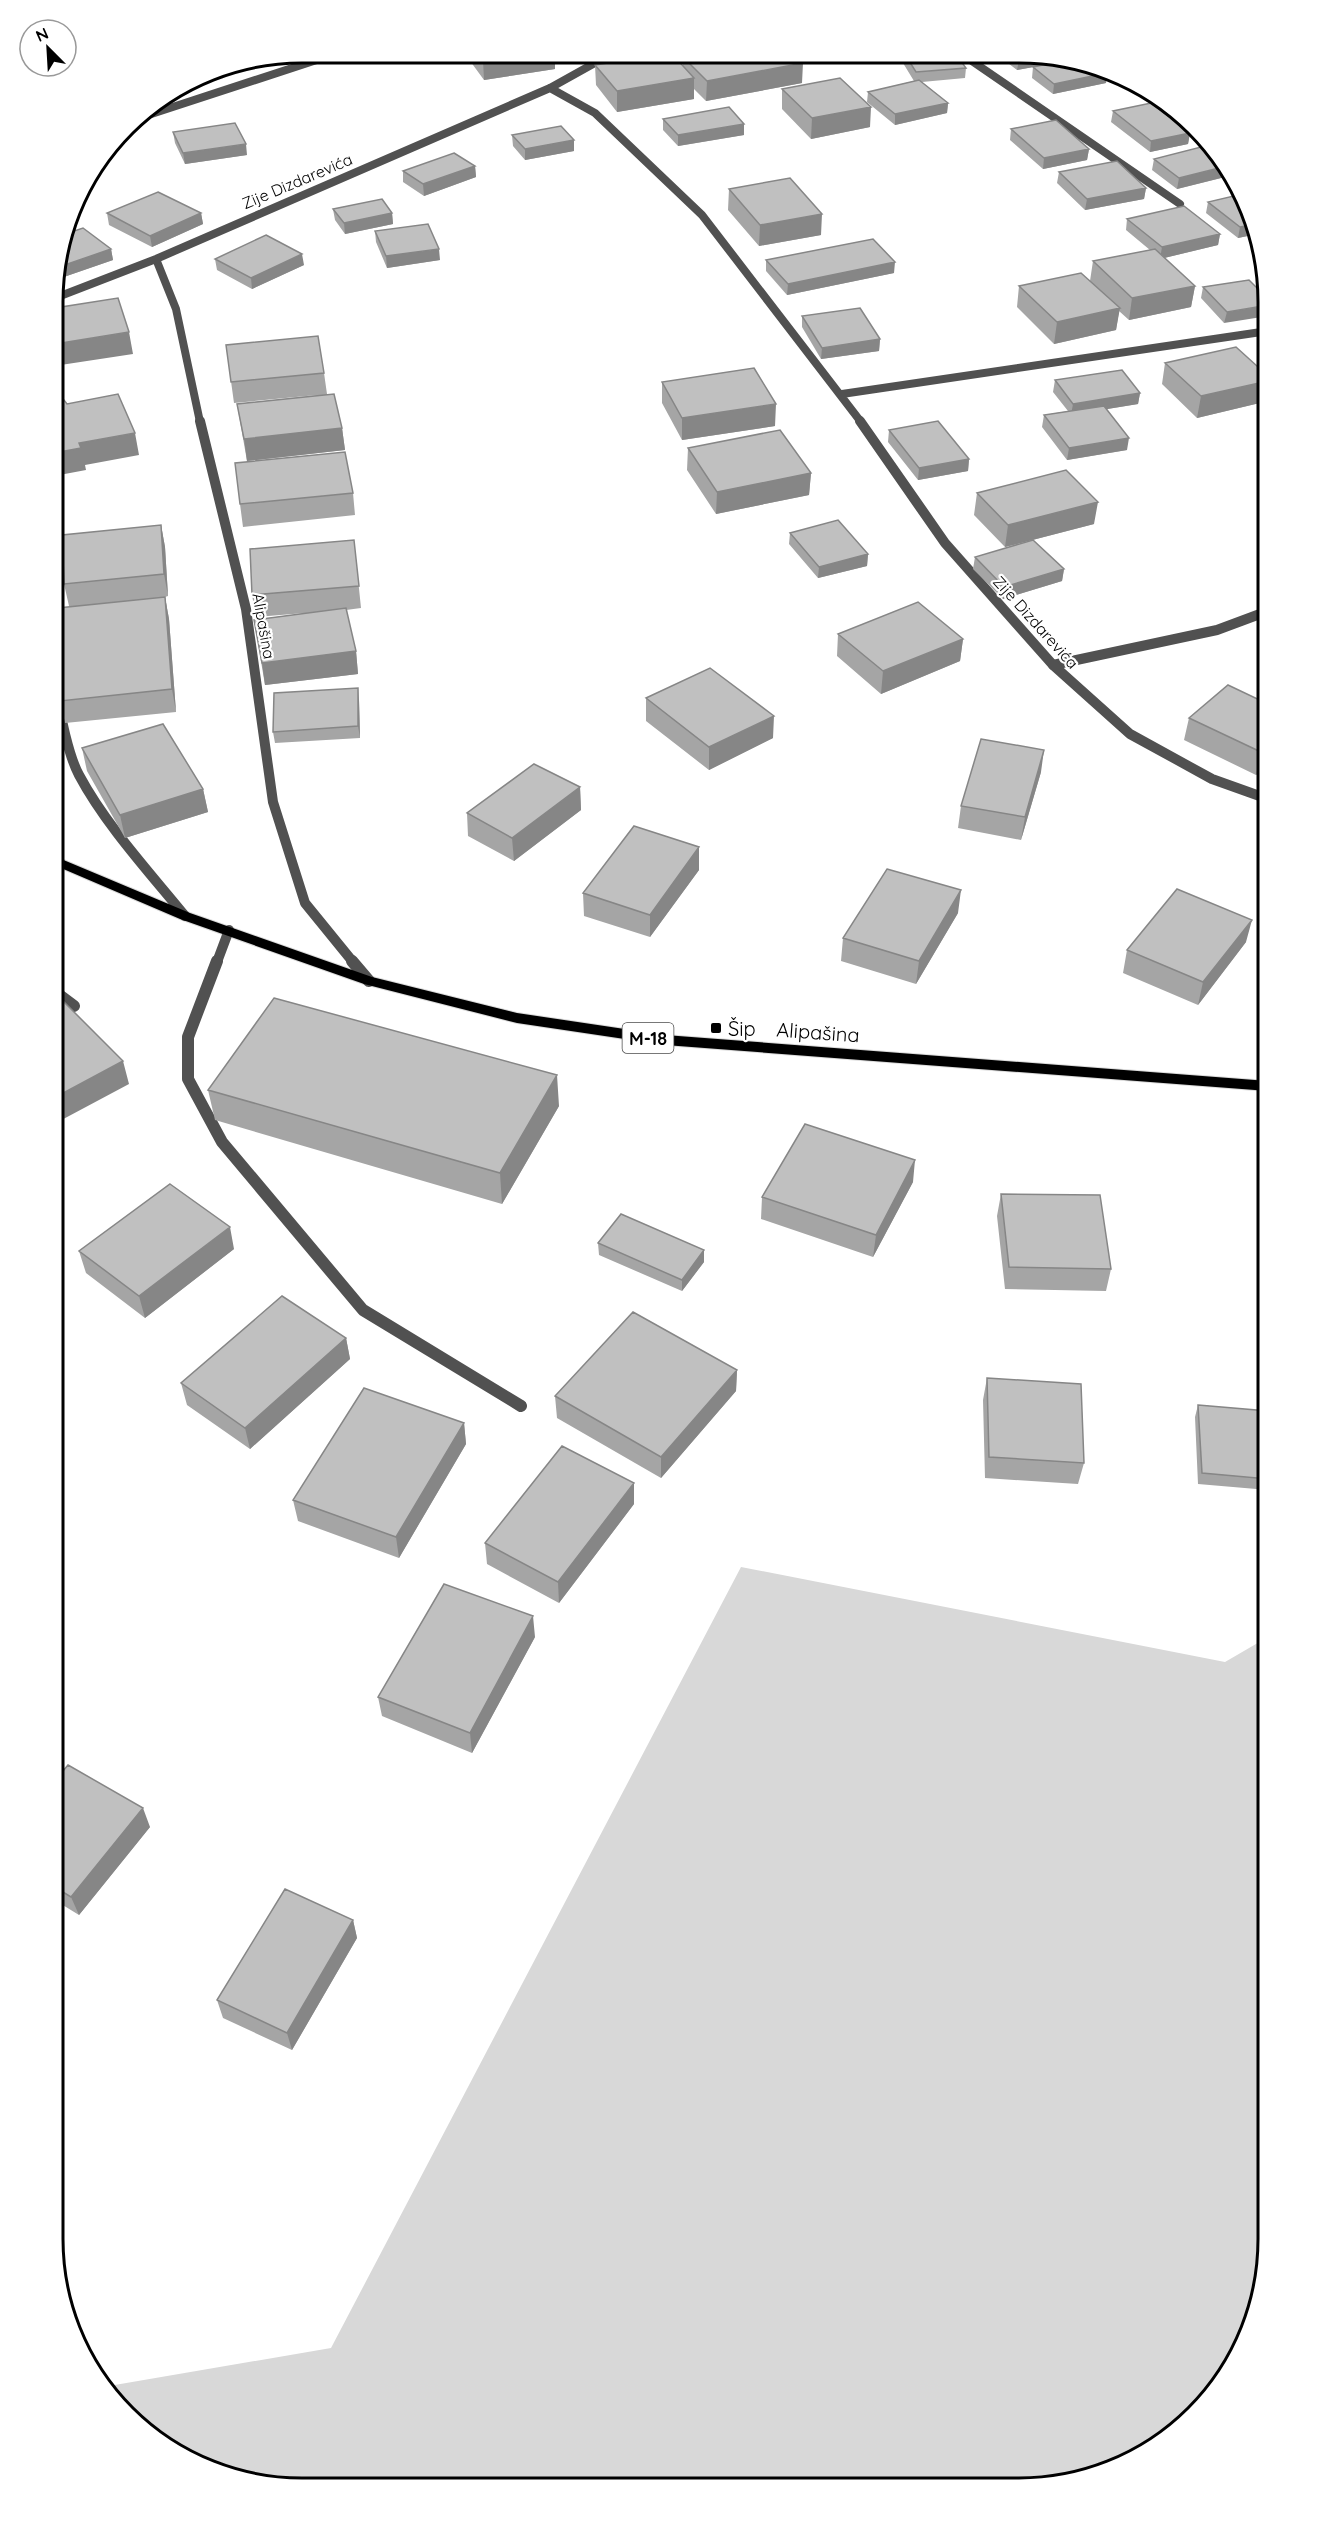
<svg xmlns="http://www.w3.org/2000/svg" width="1321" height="2541" font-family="Quicksand,sans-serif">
<rect width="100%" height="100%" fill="#fff"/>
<path fill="#d8d8d8" d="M741,1567L1225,1662L1268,1637V2256L1250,2334L1217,2391L1158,2446L1099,2475L1019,2488L269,2486L206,2469L138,2427L103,2387L331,2348Z"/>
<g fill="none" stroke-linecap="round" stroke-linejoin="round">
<defs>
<path id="primary" d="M54,856L190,913L372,977L517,1013L665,1035L1268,1081V1091L665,1045L517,1023L364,984L180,919L54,865Z"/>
</defs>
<use href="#primary" stroke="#dbdbdb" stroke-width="2"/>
<path stroke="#515151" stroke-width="8" d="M966,57L1180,204"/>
<path stroke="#515151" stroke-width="10" d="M1053,665L1217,630L1268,611"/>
<path stroke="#515151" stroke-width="8" d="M550,88L595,113L702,215L861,422
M133,120L338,53
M156,259L176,309L200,422
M55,298L156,259L550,88L611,54
M842,394L1268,331"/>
<path stroke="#515151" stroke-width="10" d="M200,421L246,609L273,802L305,903L353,962
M860,421L945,543L1053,665L1130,734L1212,779L1268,799
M54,681C59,706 67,753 79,775C105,824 150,873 185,916
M217,962L229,930"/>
<path stroke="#515151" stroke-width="12" d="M217,961L188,1037V1079L222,1142L363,1310L521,1406
M352,961L369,981
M54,991L74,1006"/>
<use href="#primary" fill="#000" fill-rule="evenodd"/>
</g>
<path fill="#a5a5a5" d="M465,54H555V69L484,80Z
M904,56L958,57L966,68L965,78L922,82L948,103L947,113L895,125L867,102L868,92L914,81L903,63Z
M683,57L802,83L706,101L694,89V99L617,112L596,85L595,65L683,66Z
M1000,57H1057L1056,62L1107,73L1106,83L1053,94L1032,78L1033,67L1017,70Z
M782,89L870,127L811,139L782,109Z
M1154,95L1183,114L1193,125L1189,126L1153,102Z
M1113,111L1190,133L1188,144L1150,152L1111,122Z
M663,119L744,135L678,146L663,130Z
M1011,129L1089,149L1087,160L1043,169L1010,140Z
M173,132L247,155L185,164L175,143Z
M512,135L574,151L525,160L513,146Z
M1154,159L1225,177L1177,189L1152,170Z
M475,166L476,177L424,196L403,182V171Z
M1059,172L1146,188L1144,199L1085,210L1057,183Z
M729,189L821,235L759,246L728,210Z
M1208,202L1255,222L1257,234L1238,238L1206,213Z
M333,209L392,213L393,224L345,234L335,220Z
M107,213H201L203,224L152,247L109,225Z
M1127,219L1220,234L1218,245L1164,258L1195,286L1191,307L1129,320L1119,311L1116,330L1054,344L1017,307L1019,286L1090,281L1093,261L1150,250L1126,230Z
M375,231L440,260L387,268L376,242Z
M65,234L111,249L113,260L58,279L55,276V270Z
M215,259L304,265L252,289L217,270Z
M766,260L894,273L787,295L766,271Z
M1249,280L1224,323L1201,298L1203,287Z
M802,316L880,339L879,351L821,359L802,327Z
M226,345L324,373L327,394L342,428L345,450L247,461L237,404L317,395L234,403Z
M1165,363L1268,376V401L1197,418L1162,384Z
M1055,380L1140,393L1138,404L1107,409L1127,450L1067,460L1042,427L1044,415L1068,411L1053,392Z
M662,382L775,426L682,440L662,403Z
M889,430L969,459L968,471L918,480L888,442Z
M688,448L811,473L809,495L716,514L687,470Z
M353,493L355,515L243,527L240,504Z
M977,493L1094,524L1005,547L974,515Z
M161,525L165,547L168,596L165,597L169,619L176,712L65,723L60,701L69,606L64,584Z
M790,533L868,554L867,566L818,578L789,544Z
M354,540L361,608L346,610L356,651L358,674L265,685L254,620L305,613L256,617L252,595Z
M975,557L1064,569L1062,581L1003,599L973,569Z
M838,634L963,639L960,661L881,694L837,656Z
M646,698L773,738L709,770L646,721Z
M359,700L360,738L275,743L273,732Z
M1268,704V764L1256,775L1184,740L1189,718Z
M82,748L203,789L208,812L125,838L87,771Z
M1041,772L1021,840L958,828L961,806Z
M580,787L581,810L514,861L468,836L467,813Z
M699,847V870L650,937L584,916L583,893Z
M958,913L916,984L841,961L843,938Z
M1246,942L1198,1005L1123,973L1127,950Z
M208,1090L559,1106L502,1204L215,1120Z
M913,1182L873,1257L761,1219L762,1197Z
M1001,1194L1111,1269L1106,1291L1005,1289L997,1216Z
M598,1243L704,1250V1262L682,1291L599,1255Z
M234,1249L145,1318L86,1273L79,1251Z
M346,1338L350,1359L250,1449L187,1405L181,1383Z
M737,1370L736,1391L661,1478L557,1418L555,1396Z
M987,1378L1084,1463L1078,1484L985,1478L983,1400Z
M1198,1405L1268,1411V1490L1198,1484L1195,1417Z
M464,1423L466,1444L399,1558L298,1521L293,1500Z
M634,1504L559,1603L487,1564L485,1543Z
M535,1637L472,1753L382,1716L378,1697Z
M53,1783L150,1827L79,1915L53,1899Z
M353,1920L357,1938L292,2050L223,2018L217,2000Z"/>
<path fill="#868686" d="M522,54H555V69L484,80L483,60Z
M1032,57H1057L1056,63L1017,70L1019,60Z
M803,63L802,83L706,101L707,81Z
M1107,73L1106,83L1053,94L1054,84Z
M694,78V99L617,112V91Z
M948,103L947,113L895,125V114Z
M871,107L870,127L811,139L812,118Z
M744,124V135L678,146V135Z
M1190,133L1188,144L1150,152L1151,141Z
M574,140V151L525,160V149Z
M246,144L247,155L185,164L183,153Z
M1089,149L1087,160L1043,169L1044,158Z
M475,166L476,177L424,196L423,184Z
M1227,166L1225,177L1177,189L1179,178Z
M1146,188L1144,199L1085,210L1087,199Z
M201,213L203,224L152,247L150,236Z
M392,213L393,224L345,234L344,223Z
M822,214L821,235L759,246L760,225Z
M1256,224L1257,234L1238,238L1240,227Z
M1220,234L1218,245L1160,259L1162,247Z
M111,249L113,260L58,279L56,268Z
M439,249L440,260L387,268L386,256Z
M302,254L304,265L252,289L251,278Z
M895,262L894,273L787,295L788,284Z
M1195,286L1191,307L1129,320L1132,298Z
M1269,305L1268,316L1224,323L1227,312Z
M1120,308L1116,330L1054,344L1057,322Z
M129,332L133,354L54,366L55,344Z
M880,339L879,351L821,359L822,348Z
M1268,381V401L1197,418L1201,396Z
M1140,393L1138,404L1071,415L1073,404Z
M776,404L775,426L682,440V418Z
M342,428L345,450L247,461L244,439Z
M135,433L139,455L85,465L86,470L54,476V453L79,443Z
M1129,438L1127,450L1067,460L1069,448Z
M969,459L968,471L918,480L919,468Z
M811,473L809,495L716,514L717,492Z
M1098,502L1094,524L1005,547L1008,525Z
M161,525L165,547L168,596L164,574Z
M868,554L867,566L818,578L819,567Z
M1064,569L1062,581L1003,599L1004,587Z
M165,597L169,619L176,712L172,689Z
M963,639L960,661L881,694L883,671Z
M356,651L358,674L265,685L262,663Z
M358,688L359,700L360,738L358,726Z
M774,716L773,738L709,770V747Z
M1268,746V764L1256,775L1261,752Z
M1044,750L1041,772L1021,840L1025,817Z
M580,787L581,810L514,861L512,838Z
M203,789L208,812L125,838L120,815Z
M699,847V870L650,937V915Z
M961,890L958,913L916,984L919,961Z
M1252,920L1246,942L1198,1005L1203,982Z
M123,1061L129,1084L54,1124V1098Z
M557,1075L559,1106L502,1204L500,1173Z
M915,1160L913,1182L873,1257L876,1235Z
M230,1227L234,1249L145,1318L139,1296Z
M704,1250V1262L682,1291V1280Z
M346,1338L350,1359L250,1449L245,1428Z
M737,1370L736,1391L661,1478V1457Z
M464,1423L466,1444L399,1558L396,1537Z
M634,1483V1504L559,1603L558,1582Z
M533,1616L535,1637L472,1753L470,1733Z
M143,1808L150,1827L79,1915L71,1897Z
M353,1920L357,1938L292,2050L287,2033Z"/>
<path fill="#c0c0c0" stroke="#868686" stroke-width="1.5" d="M479,54H522L483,60Z
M659,55H673L694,78L617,91L595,65Z
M695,55L795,56L803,63L707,81L683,57Z
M906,56L958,57L966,68L916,72Z
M1015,57H1032L1019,60Z
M1073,59L1103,69L1107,73L1054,84L1033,67Z
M840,78L871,107L812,118L782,89Z
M919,80L948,103L895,114L868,92Z
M1151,103L1190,133L1151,141L1113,111Z
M729,107L744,124L678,135L663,119Z
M1056,120L1089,149L1044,158L1011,129Z
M235,123L246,144L183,153L173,132Z
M561,126L574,140L525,149L512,135Z
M1201,147L1227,166L1179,178L1154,159Z
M454,153L475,166L423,184L403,171Z
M1117,161L1146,188L1087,199L1059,172Z
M790,178L822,214L760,225L729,189Z
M158,192L201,213L150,236L107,213Z
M1242,194L1256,224L1240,227L1208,202Z
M382,199L392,213L344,223L333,209Z
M1184,206L1220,234L1162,247L1127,219Z
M428,224L439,249L386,256L375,231Z
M83,228L111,249L56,268L55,267L65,234Z
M266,235L302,254L251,278L215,259Z
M873,239L895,262L788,284L766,260Z
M1155,249L1195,286L1132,298L1093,261Z
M1081,273L1120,308L1057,322L1019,286Z
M1249,280L1268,299L1269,305L1227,312L1203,287Z
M118,298L129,332L55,344V308Z
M860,308L880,339L822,348L802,316Z
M318,336L324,373L231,382L226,345Z
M1236,347L1268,376V381L1201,396L1165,363Z
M754,368L776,404L682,418L662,382Z
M1122,370L1140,393L1073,404L1055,380Z
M118,394L135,433L79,443L81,448L54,453V402L64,400L67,404Z
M334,394L342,428L244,439L237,404Z
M1104,406L1129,438L1069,448L1044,415Z
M938,421L969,459L919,468L889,430Z
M780,430L811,473L717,492L688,448Z
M345,452L353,493L240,504L235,463Z
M1066,470L1098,502L1008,525L977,493Z
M838,520L868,554L819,567L790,533Z
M161,525L164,574L64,584L62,535Z
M354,540L359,586L252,595L250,549Z
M1033,540L1064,569L1004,587L975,557Z
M165,597L172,689L60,701L58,608Z
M918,602L963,639L883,671L838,634Z
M346,608L356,651L262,663L254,620Z
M710,668L774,716L709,747L646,698Z
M1228,685L1268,704V746L1261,752L1189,718Z
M358,688V726L273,732L274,693Z
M163,724L203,789L120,815L82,748Z
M981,739L1044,750L1025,817L961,806Z
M534,764L580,787L512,838L467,813Z
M634,826L699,847L650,915L583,893Z
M887,869L961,890L919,961L843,938Z
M1177,889L1252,920L1203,982L1127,950Z
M59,997L123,1061L54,1098V999Z
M274,998L557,1075L500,1173L208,1090Z
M805,1124L915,1160L876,1235L762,1197Z
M170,1184L230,1227L139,1296L79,1251Z
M1001,1194L1100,1195L1111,1269L1009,1267Z
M621,1214L704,1250L682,1280L598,1243Z
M282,1296L346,1338L245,1428L181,1383Z
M633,1312L737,1370L661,1457L555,1396Z
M987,1378L1081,1384L1084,1463L989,1457Z
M364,1388L464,1423L396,1537L293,1500Z
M1198,1405L1268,1411V1479L1202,1473Z
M562,1446L634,1483L558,1582L485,1543Z
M444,1584L533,1616L470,1733L378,1697Z
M68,1765L143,1808L71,1897L53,1886V1783Z
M285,1889L353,1920L287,2033L217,2000Z"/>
<rect fill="#000" stroke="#fff" stroke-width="2" x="710" y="1022" width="12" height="12" rx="3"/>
<g text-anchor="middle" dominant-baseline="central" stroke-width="4.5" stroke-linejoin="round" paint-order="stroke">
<g font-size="16" fill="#000" stroke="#fff">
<text transform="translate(297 181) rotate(-23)">Zije Dizdarevića</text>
<text transform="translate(1036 622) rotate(48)">Zije Dizdarevića</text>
<text transform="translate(264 626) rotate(80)">Alipašina</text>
</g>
<rect fill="#fff" stroke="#4c4c4c" stroke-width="1.5" x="622.5" y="1023" width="51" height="30" rx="4.5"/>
<g font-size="18" font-weight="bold" fill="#000">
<text x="648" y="1038">M-18</text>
</g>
<g font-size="20" fill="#000" stroke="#fff" text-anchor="start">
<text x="728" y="1028">Šip</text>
</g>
<g font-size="20" fill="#000" stroke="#fff">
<text transform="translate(818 1032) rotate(4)">Alipašina</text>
</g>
</g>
<path d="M0 0H1321V2541H0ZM302 63H1019A239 239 0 0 1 1258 302V2239A239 239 0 0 1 1019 2478H302A239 239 0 0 1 63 2239V302A239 239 0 0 1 302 63Z" fill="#fff" fill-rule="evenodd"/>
<path fill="none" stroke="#000" stroke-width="3" d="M302 63H1019A239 239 0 0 1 1258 302V2239A239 239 0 0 1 1019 2478H302A239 239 0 0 1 63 2239V302A239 239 0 0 1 302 63Z"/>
<g transform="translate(48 48) rotate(336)"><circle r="28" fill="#ffffff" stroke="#999999" stroke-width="1.5"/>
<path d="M0-4.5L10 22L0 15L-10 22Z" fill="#000000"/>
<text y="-9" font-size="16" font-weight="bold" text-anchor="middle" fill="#000000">N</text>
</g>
</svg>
